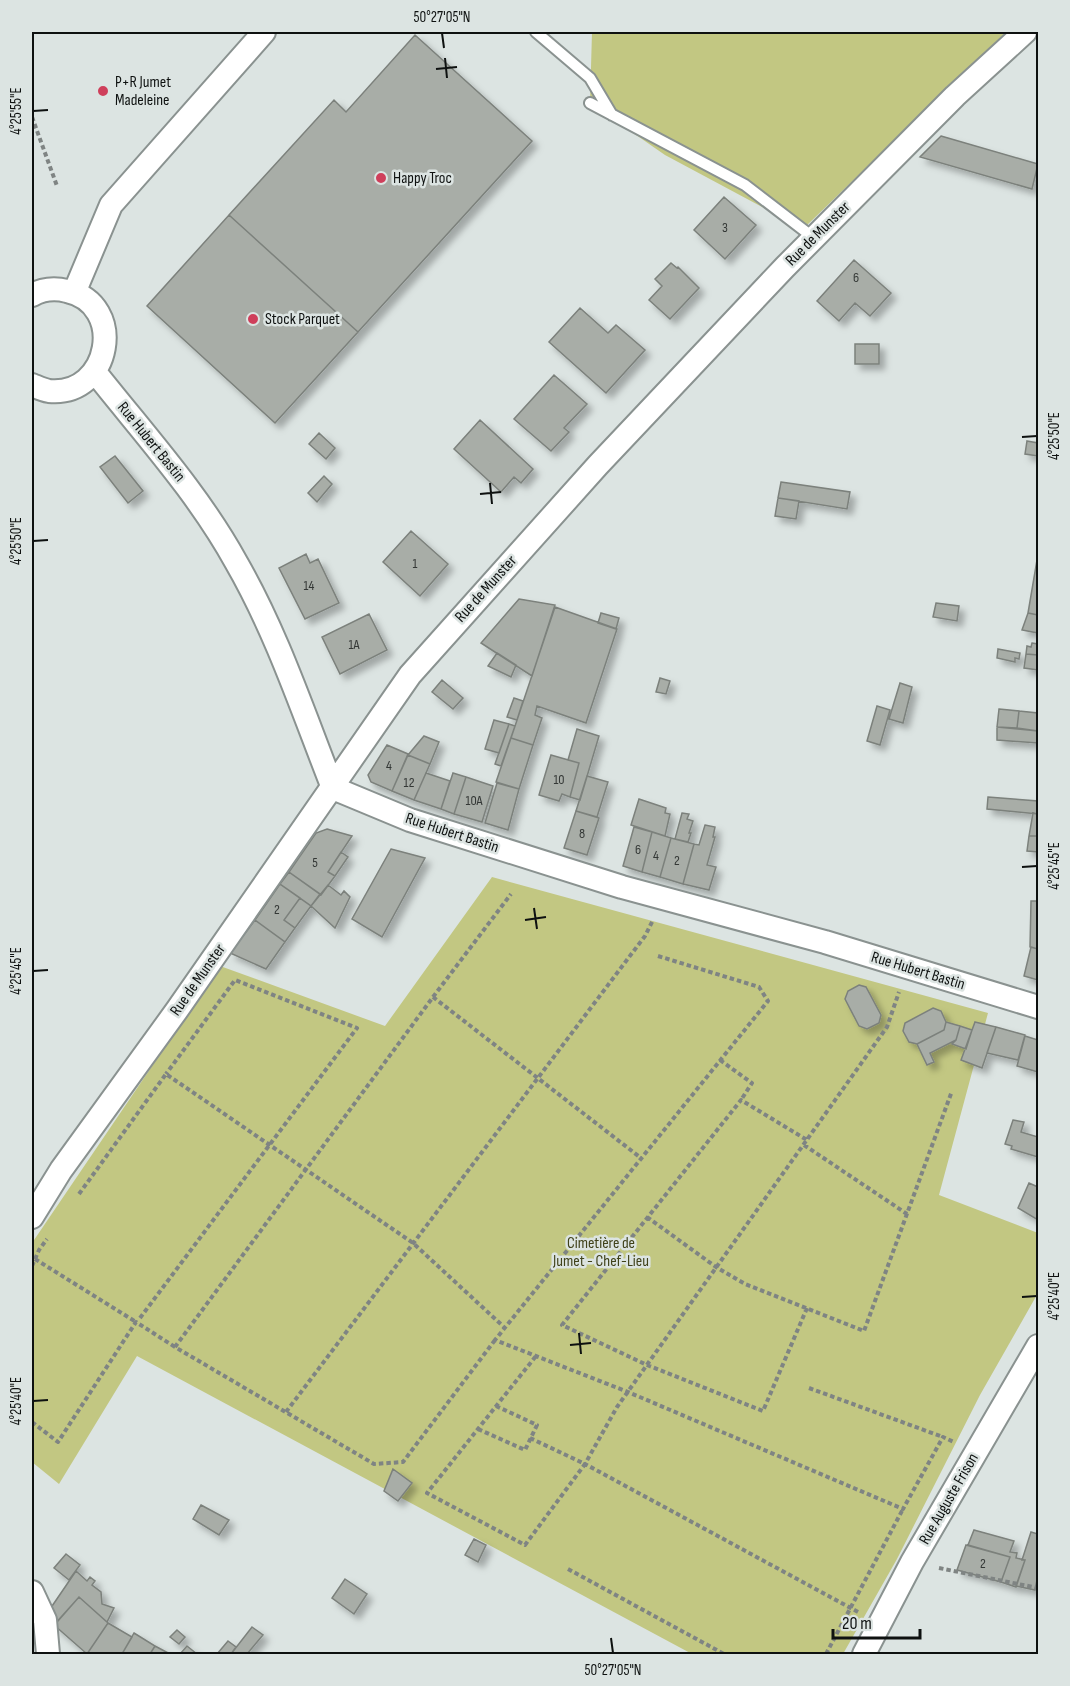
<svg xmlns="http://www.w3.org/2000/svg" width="1070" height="1686" font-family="'Sofia Sans Condensed',sans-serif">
<defs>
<filter id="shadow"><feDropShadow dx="5.5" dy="5.5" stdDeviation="3" flood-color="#0004"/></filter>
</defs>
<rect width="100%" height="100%" fill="#dce4e2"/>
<path fill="#c2c782" d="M592,32H1006L803,229L665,155L590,103Z
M492,877L988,1013L939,1195L1038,1233V1293L980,1395L897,1559L843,1654H692L137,1356L59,1484L32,1462V1243L220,966L385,1026Z"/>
<path fill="#a8ada7" stroke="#7c817c" stroke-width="1.5" filter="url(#shadow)" d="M415,35L532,141L358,332L229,215L334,100L346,112Z
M941,136L1038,164L1032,189L920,157Z
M724,197L756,225L725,259L694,230Z
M229,215L358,332L275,423L147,306Z
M854,260L891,293L870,316L855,303L839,321L817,301Z
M671,263L677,268L678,267L699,288L670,319L649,300L662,286L655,279Z
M580,308L608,333L616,325L645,350L606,393L549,342Z
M855,344H879V364H855Z
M554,375L587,404L564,428L569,432L551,451L514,419Z
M480,420L533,469L521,483L514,477L501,492L454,449Z
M319,433L335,448L326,459L309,444Z
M1027,441L1038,443V456L1025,454Z
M115,456L143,491L128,503L100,467Z
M324,476L332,484L317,502L308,493Z
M781,482L850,492L847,509L778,498Z
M778,498L799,501L796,519L775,516Z
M411,531L448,564L420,596L383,562Z
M306,554L310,563L318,559L339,603L305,619L279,568Z
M1037,560H1038V615L1028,613Z
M519,599L555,605L532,676L481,643Z
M936,603L959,606L957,621L933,617Z
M555,607L617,629L586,723L537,706L535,715L542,718L533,745L511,738Z
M601,613L619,618L616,629L598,623Z
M1028,613L1038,615V633L1022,630Z
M369,614L387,650L340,674L322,637Z
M1032,643L1038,644V655L1026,654L1027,646L1031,647Z
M998,649L1020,653L1019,659L1015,658V662L997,658Z
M497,653L516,665L511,677L488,666Z
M1026,654L1038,655V670L1024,668Z
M660,678L670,681L666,694L656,692Z
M442,680L463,698L453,709L432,692Z
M900,683L912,687L903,723L889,719Z
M514,698L523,701L517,720L507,717Z
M877,706L890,710L880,745L867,741Z
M999,709L1019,711L1017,728L997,727Z
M1019,711L1038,713V731L1017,728Z
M494,720L509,724L499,753L485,749Z
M509,724L515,726L501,766L495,764Z
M997,727L1038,731V743L997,740Z
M577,729L599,736L580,800L570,797L579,763L568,760Z
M424,736L439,742L430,764L408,755Z
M511,738L533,745L519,789L496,782Z
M387,745L408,754L392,791L371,782L368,775Z
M408,755L430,764L414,800L392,791Z
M551,755L579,763L570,797L562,794L559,801L539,795Z
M426,773L450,781L441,809L414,800Z
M453,773L466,777L454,814L441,809Z
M587,776L608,782L597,817L576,811Z
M466,777L493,786L482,822L454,814Z
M497,783L519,789L508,830L485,823Z
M988,797L1038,801V814L987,809Z
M639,799L666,808L665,813L670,814L665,836L631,825Z
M576,811L599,818L587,855L564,848Z
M682,813L689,814L687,819L693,821L689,833H691L688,842L675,839Z
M1033,813L1038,814V836H1029Z
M705,825L715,827L713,837H715L707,865L716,867L709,890L683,884L694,844L699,845Z
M634,827L652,832L642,872L623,866Z
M327,829L352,836L328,872L335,876L321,895L289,872L316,833Z
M652,832L671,838L660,877L642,872Z
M1029,836H1038V852L1027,851Z
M671,838L694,844L683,884L660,877Z
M391,849L425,858L382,937L352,919Z
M341,852L348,857L335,876L328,872Z
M289,872L320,894L311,906L280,884Z
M280,884L300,898L284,920L295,928L285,942L255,920Z
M328,885L341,895L344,891L350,897L335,928L311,906Z
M300,898L311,906L295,928L284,920Z
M1031,901H1038V949L1030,947Z
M255,920L285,942L266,969L230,953Z
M1031,947L1038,949V980L1024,976Z
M859,985L866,987L881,1015L879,1023L867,1029L859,1026L845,999L848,991Z
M933,1008L941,1011L946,1022L944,1030L917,1044L909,1042L903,1031L905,1023Z
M946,1022L960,1026L956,1040L930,1053L934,1062L927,1065L917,1044L944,1030Z
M975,1022L996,1027L982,1068L961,1060Z
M960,1026L972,1030L966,1049L952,1044L956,1040Z
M996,1027L1025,1035L1018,1060L987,1053Z
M1025,1036L1038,1040V1072L1017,1066Z
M1013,1120L1024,1122L1021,1132L1038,1137V1157L1011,1149L1012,1146L1005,1144Z
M1029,1183L1038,1187V1220L1018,1208Z
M393,1469L412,1483L398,1501L384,1491Z
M201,1505L229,1520L219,1535L193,1519Z
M974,1530L1014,1541L1010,1552L1017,1553L1016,1558L1025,1560L1016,1587L1001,1582L1010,1557L968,1545Z
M1031,1532L1038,1534V1575L1035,1590L1016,1586L1025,1560H1022Z
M474,1539L486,1545L478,1562L465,1555Z
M966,1545L1010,1557L1001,1582L957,1570Z
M66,1554L80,1565L69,1580L54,1568Z
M76,1571L87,1581L90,1577L95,1581L92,1585L101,1592L102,1604L114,1608L107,1622L79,1597L58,1621L48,1612Z
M345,1579L367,1594L354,1614L332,1598Z
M79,1597L108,1623L87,1654L54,1625Z
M108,1623L132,1637L122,1654H87Z
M252,1627L263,1635L247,1654H231Z
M177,1630L185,1637L179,1644L170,1637Z
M134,1633L155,1646L150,1654H122Z
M228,1641L236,1647L231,1654H217Z
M155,1646L170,1654H150Z
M187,1646L197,1654H180Z"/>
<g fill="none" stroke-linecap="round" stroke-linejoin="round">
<defs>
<path id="service" d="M536,32L590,78L612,115
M590,103L745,185L814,238"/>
<path id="minor" d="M74,293L111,205L264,32
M32,295C43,289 55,288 67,291C127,304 111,397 49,391C43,390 37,387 32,385
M95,372C144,434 198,493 236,562C277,633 303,712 333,788L410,820L622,887L825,942L1038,1007
M32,1217L61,1170L177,1010L410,675L598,465L785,267L955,96L1025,32
M32,1592L45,1620L48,1654
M864,1654L912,1562L1038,1346"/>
</defs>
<use href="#service" stroke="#8a9290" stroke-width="14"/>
<use href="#minor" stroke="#8a9290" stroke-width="26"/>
<path stroke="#7f8483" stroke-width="4" stroke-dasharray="4.5 3" stroke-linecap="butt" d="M32,117L57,186
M658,956L759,987L768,1001L495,1340L628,1392L903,1509L943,1437L954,1442
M433,997L511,894
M720,1060L752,1083L741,1100
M804,1145L907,1214
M79,1194L166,1074L413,1243L505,1328
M647,1217L716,1267L745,1284L864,1331L952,1091
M35,1259L136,1322
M32,1266L39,1250L47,1239
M807,1308L763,1411L647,1365L562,1325L741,1100L807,1140
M140,1318L357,1028L235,980L166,1074
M495,1340L403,1462L374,1464L175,1347L433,997L641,1158
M809,1388L943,1437
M286,1412L645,936L653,920
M32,1422L58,1442L136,1322L175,1347
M478,1429L525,1450L537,1425L496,1406
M530,1438L585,1464L525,1545L427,1493L536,1356
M939,1568L1038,1588
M568,1569L724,1654
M858,1612L585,1464L617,1407L887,1027L899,992
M826,1654L903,1509"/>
<use href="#service" stroke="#fff" stroke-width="10"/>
<use href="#minor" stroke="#fff" stroke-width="22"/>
</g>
<path fill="none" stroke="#0e1110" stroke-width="2" d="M442,33L444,48M445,58L447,78M436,69L457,67M33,111L48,110M1022,437L1037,436M490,483L492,504M480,494L501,492M33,541L48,540M1022,867L1037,866M534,908L537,929M525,920L546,917M33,971L48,970M1022,1297L1037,1296M579,1333L581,1354M570,1345L591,1343M33,1401L48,1400M611,1638L613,1653"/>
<g fill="#cf3f5b" stroke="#dce4e2" stroke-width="2">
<circle cx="103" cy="91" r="6"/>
<circle cx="381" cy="178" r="6"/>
<circle cx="253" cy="319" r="6"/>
</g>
<g text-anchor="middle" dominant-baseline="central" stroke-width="5" stroke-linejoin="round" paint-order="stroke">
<g font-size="14" fill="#343836">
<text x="725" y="227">3</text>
<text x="856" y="277">6</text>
<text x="415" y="563">1</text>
<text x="309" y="585">14</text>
<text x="354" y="644">1A</text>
<text x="389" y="765">4</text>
<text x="559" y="779">10</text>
<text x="409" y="782">12</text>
<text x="474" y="800">10A</text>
<text x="582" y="833">8</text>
<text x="638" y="849">6</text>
<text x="656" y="855">4</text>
<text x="677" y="860">2</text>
<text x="315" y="862">5</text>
<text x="277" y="909">2</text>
<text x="983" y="1563">2</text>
</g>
<g font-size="16" fill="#0e1110" stroke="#dce4e2" text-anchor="start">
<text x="115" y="82">P+R Jumet<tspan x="115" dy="18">Madeleine</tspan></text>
<text x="393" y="178">Happy Troc</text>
<text x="265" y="319">Stock Parquet</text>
</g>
<g font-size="16" fill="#0e1110" stroke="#dce4e2">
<text transform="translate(818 234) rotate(-45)">Rue de Munster</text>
<text transform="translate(151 442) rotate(51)">Rue Hubert Bastin</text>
<text transform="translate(486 589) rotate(-48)">Rue de Munster</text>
<text transform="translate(452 833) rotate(18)">Rue Hubert Bastin</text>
<text transform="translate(918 971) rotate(17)">Rue Hubert Bastin</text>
<text transform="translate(198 980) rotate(-55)">Rue de Munster</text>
<text transform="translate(949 1499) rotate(-60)">Rue Auguste Frison</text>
</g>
<g font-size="16" fill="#40421a" stroke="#dce4e2">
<text x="601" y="1243">Cimetière de<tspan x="601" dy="18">Jumet - Chef-Lieu</tspan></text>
</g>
</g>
<rect width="1070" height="1686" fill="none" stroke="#dce4e2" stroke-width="66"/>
<path d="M833 1629v9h87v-9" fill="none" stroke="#0e1110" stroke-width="3"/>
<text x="842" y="1629" font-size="18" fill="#0e1110" stroke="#dce4e2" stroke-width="4.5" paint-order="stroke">20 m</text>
<rect x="33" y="33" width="1004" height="1620" fill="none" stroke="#0e1110" stroke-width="2"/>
<g font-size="15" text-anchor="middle" fill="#0e1110">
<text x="442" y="22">50°27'05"N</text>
<text transform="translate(16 111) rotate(-90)" y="5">4°25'55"E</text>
<text transform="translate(1054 436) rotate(-90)" y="5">4°25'50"E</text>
<text transform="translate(16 541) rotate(-90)" y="5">4°25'50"E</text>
<text transform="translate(1054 866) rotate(-90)" y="5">4°25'45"E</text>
<text transform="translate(16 971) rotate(-90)" y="5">4°25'45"E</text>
<text transform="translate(1054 1296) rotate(-90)" y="5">4°25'40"E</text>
<text transform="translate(16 1401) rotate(-90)" y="5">4°25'40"E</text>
<text x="613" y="1675">50°27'05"N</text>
</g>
</svg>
